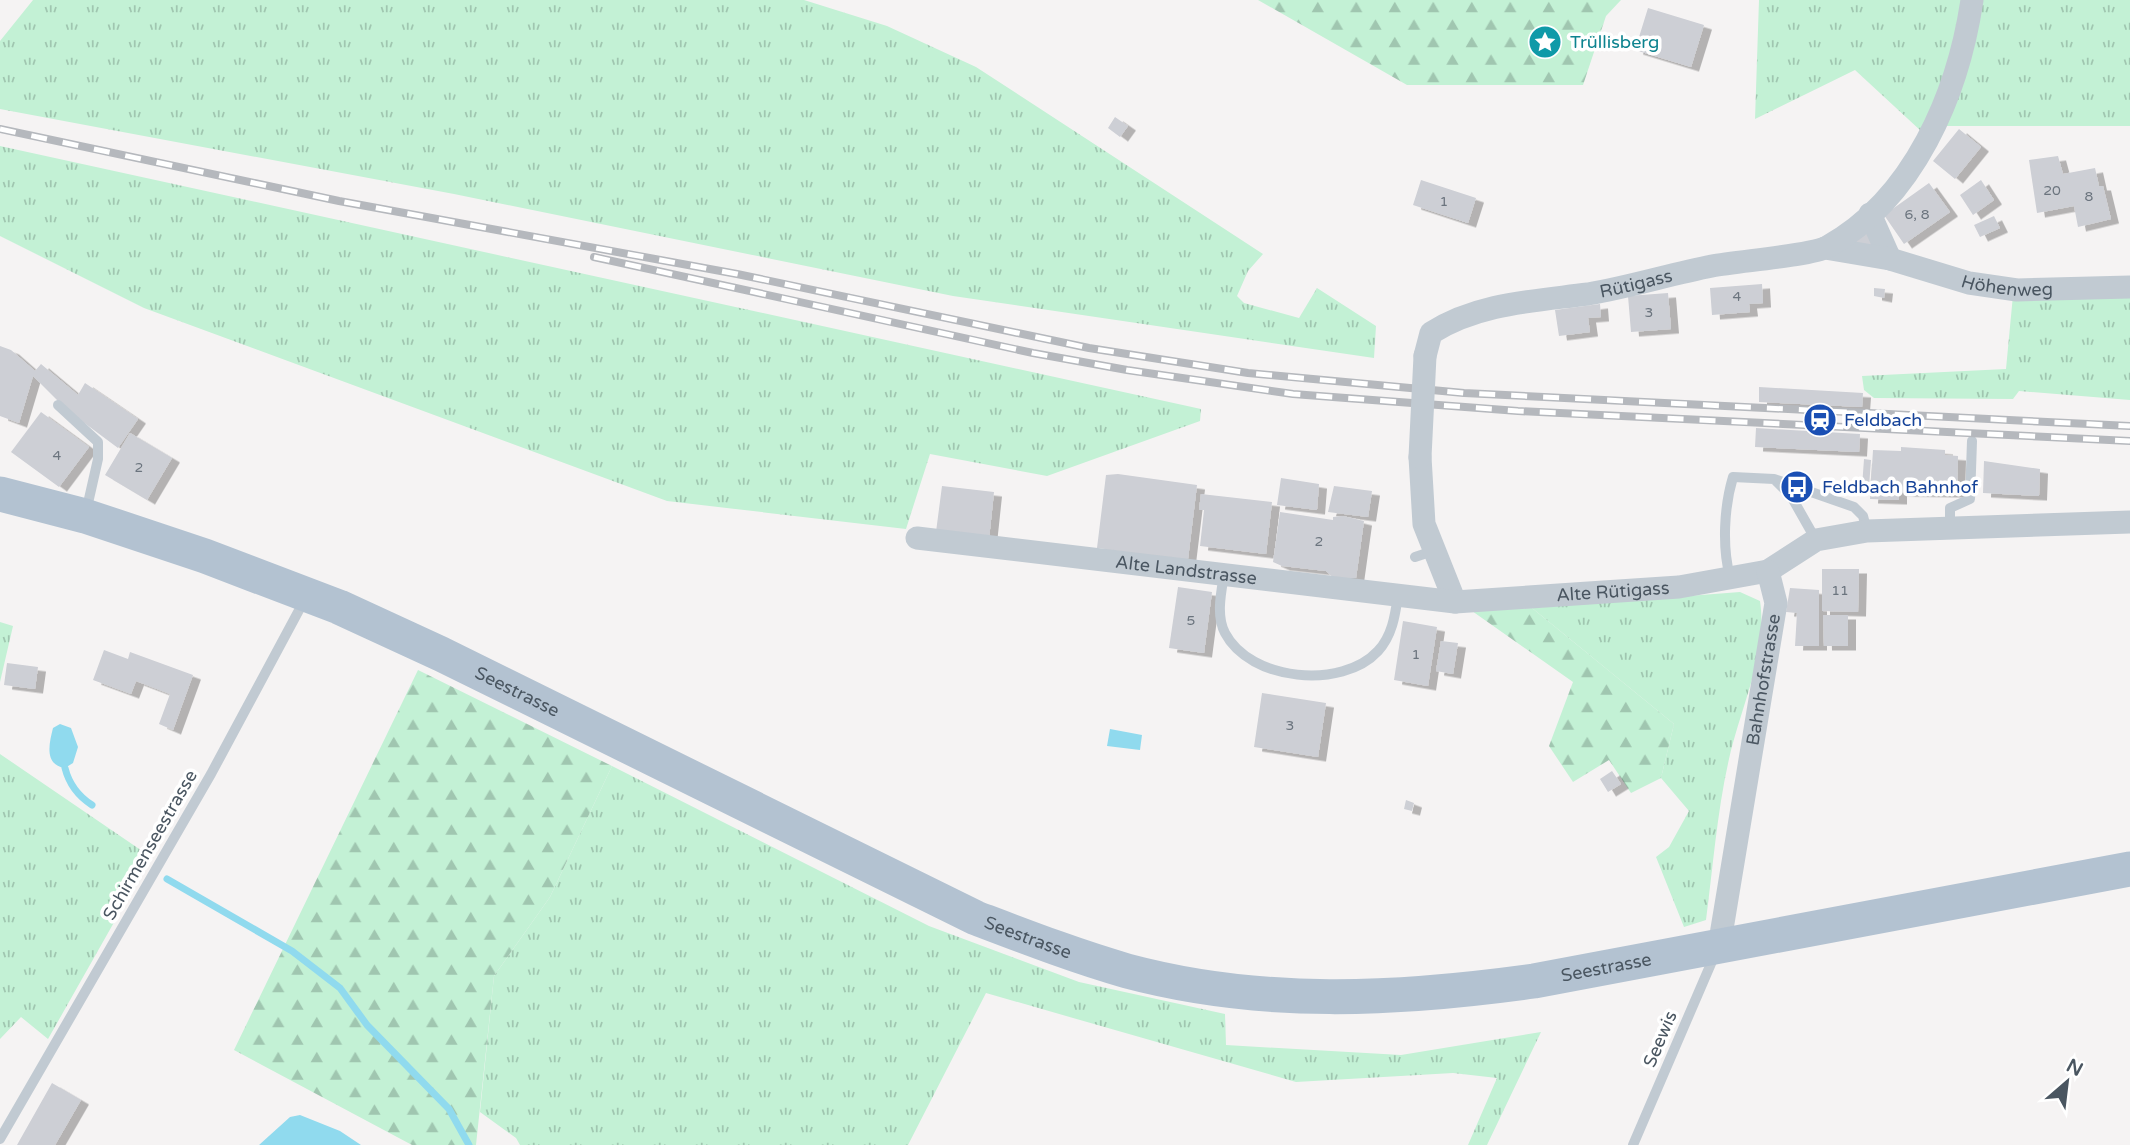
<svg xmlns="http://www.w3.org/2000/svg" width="2130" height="1145" font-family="'Varela Round',sans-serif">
<defs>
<pattern id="grass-tufts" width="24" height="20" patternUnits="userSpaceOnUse" patternTransform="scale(1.75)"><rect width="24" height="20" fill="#c3f1d5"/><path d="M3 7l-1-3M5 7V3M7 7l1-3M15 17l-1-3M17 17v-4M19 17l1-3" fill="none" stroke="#a0c6b0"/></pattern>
<pattern id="forest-firs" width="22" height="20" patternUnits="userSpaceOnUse" patternTransform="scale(1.75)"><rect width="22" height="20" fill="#c3f1d5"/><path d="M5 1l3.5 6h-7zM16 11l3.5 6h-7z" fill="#a0c6b0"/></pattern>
<filter id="shadow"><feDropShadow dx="8" dy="4.5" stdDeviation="0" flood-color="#0004"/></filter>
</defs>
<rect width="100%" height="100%" fill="#f5f3f3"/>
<path fill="url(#grass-tufts)" d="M33,0H804L887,26L976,67L1263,254L1248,271L1237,296L1244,303L1299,318L1317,288L1376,326L1374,358L953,296L454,194L0,109V41Z
M1759,0H2130V126H1941L1921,131L1855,70L1755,119Z
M0,146L1201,409L1200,421L1047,476L930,454L906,529L667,501L144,308L0,236Z
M2130,293V400L2019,391L2013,399L1874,398L1864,390L1862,376L2006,369L2013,295Z
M1740,592L1760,601C1768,653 1740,709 1729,759C1717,812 1713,867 1706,920L1684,927L1656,857L1669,847L1689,811L1661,778L1674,724L1532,608Z
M0,622L13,626L0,682Z
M0,754L151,857L48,1039L21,1017L0,1039Z
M612,766L929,926L1079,982L1225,1014L1226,1045L1401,1055L1541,1032L1487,1145H1468L1497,1078L1453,1073L1296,1082L986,993L908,1145H520L516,1138L480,1112L494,976L550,897Z"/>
<path fill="url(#forest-firs)" d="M1258,0H1621L1606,16L1583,85H1407Z
M1532,608L1674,724L1661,778L1631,793L1609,760L1573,782L1549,746L1573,682L1472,611Z
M418,670L612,766L550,897L494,976L476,1145H412L234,1050Z"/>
<path fill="#90daee" d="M60,724L71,728L78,747L73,763L65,768C44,765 49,744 53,728Z
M1110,729L1142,735L1140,750L1107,746Z
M300,1115L340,1131L361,1145H259L290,1117Z"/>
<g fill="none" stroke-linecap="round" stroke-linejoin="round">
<path stroke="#90daee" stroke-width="7" d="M65,768C69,784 78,796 92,805
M167,879L292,951L340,988L367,1025L449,1109L469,1145"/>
</g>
<path fill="#cdcfd5" filter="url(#shadow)" d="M1648,8L1704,25L1691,67L1635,50Z
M1115,117L1128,126L1120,137L1108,128Z
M1959,129L1981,147L1955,179L1933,161Z
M2058,156L2063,174L2095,168L2099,186H2103L2111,219L2078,227L2074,206L2037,213L2029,160Z
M1421,180L1476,198L1468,223L1413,205Z
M1981,180L1994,200L1973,215L1960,195Z
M1929,183L1950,212L1904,244L1884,215Z
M1994,216L2000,228L1980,237L1974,225Z
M1853,233H1874V247H1853Z
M1762,284L1763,303L1749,304L1750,312L1712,315L1710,288Z
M1874,288L1885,289L1884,298L1874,296Z
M1668,293L1671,329L1631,332L1628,296Z
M1600,304L1601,317L1588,318L1590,332L1559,336L1555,310Z
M0,346L11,350L35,371L41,364L78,395L85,383L138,419L118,448L67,410L33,376L19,423L0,416Z
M1759,387L1863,393L1862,407L1759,402Z
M41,412L89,447L59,487L11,452Z
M1756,428L1860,434L1859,452L1755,447Z
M130,433L172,458L147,500L105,475Z
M1901,447L1945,450V455L1958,456L1957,493L1899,492V500L1870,499L1873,450L1901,451Z
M1864,459L1871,460L1869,487H1862Z
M1984,461L2040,469L2039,496L1983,493Z
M1118,474L1197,485L1188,559L1097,548L1106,475Z
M1281,478L1319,484L1317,510L1277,505Z
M942,486L994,492L989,539L936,532Z
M1334,486L1372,491L1368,517L1328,512Z
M1201,494L1272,502L1266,554L1200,546L1204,510H1199Z
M1280,512L1333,520V517L1343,516L1364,521L1356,578H1334L1326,571L1282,566L1273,562Z
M1822,569H1859L1858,612L1822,611Z
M1178,587L1212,592L1204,653L1169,648Z
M1790,588L1819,590V646H1795L1797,613L1786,612Z
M1823,615H1848V646H1824Z
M1403,621L1437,627L1428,686L1394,680Z
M1441,641L1458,643L1453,674L1436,671Z
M104,650L128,659L130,652L193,675L173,730L159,724L170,694L136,681L131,694L93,680Z
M7,663L38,667L35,689L4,685Z
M1262,693L1326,703L1318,757L1254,747Z
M1612,771L1621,784L1608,792L1600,779Z
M1406,800L1414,803L1412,811L1404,809Z
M52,1083L81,1100L55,1145H17Z"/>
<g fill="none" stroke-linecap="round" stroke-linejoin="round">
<path stroke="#c1cad2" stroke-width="10" d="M58,405L98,442V459L86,512
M1776,481L1791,496L1816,540
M1950,528V508L1970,499L1972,441
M1415,557L1433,551
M1224,575C1221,593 1216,616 1225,633C1250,681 1342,690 1378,651C1392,636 1395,616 1398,596
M1730,577C1722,547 1724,507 1733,477L1774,479L1854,507L1863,516L1867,531
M0,1139L211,774L305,599
M1633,1145L1716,952"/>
<g stroke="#c1cad2" stroke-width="23">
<path d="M1870,214L1890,259"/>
<path id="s1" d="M1825,248L1890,259L1969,283L2017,290L2130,287"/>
<path id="s2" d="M1425,356L1431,333C1478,303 1535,301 1588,294C1630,287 1671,274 1712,266C1737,261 1809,256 1827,247C1914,199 1958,94 1972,0"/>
<path d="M1420,457L1424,524L1455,602"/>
<path id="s3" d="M917,538L1455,602L1679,587L1768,571L1816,540L1867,531L2130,522"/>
<path id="s4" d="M1719,947L1776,603L1768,571"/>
</g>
<path stroke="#b3c2d1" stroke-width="35" id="s5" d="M0,494L85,516L205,556L339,607L441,654L976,918C1026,937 1075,956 1127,971C1262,1007 1397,1000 1534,981L2130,869"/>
<defs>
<path id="rail" d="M0,129L339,201L737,274L1089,348L1248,373L1464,393L2130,426
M594,257L1033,353L1127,370L1293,394L1518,411L2130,441"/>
</defs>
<use href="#rail" stroke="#b5b8bd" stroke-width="8"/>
<use href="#rail" stroke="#fff" stroke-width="5" stroke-dasharray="16" stroke-linecap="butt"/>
<path stroke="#c1cad2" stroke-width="23" d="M1420,457L1425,356"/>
</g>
<defs>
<symbol id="sight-disc" viewBox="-11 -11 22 22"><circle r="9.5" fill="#0f9aa8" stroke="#fff"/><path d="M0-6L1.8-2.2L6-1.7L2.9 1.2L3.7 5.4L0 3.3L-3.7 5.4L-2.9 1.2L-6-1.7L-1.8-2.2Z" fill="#fff"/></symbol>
<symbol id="station-disc" viewBox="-11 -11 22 22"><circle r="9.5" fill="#1a4fb4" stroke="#fff"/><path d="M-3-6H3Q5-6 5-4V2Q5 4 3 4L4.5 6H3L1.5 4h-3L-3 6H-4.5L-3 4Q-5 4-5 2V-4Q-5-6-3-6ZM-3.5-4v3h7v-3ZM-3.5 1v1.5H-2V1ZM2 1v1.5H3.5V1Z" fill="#fff"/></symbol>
<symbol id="bus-disc" viewBox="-11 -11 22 22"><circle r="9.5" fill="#1a4fb4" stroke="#fff"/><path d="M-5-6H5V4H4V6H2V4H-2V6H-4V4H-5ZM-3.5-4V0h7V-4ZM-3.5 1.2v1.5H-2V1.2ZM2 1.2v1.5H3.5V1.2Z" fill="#fff"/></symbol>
</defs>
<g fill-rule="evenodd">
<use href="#sight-disc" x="1526" y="23" width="38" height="38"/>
<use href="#station-disc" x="1801" y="401" width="38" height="38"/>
<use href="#bus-disc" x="1778" y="468" width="38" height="38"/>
</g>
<g text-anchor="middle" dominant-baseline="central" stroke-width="7" stroke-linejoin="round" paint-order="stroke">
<g font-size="14" fill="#6b747e">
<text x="2052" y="190">20</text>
<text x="2089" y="196">8</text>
<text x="1444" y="201">1</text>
<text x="1917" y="214">6, 8</text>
<text x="1737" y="296">4</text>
<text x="1649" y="312">3</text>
<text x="57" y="455">4</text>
<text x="139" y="467">2</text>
<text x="1319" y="541">2</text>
<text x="1840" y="590">11</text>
<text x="1191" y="620">5</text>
<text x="1416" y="654">1</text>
<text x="1290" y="725">3</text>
</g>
<g font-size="18" fill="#0d838f" stroke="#fff" text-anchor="start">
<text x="1570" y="42">Trüllisberg</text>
</g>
<g font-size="18" fill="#4a5661" stroke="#fff">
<text stroke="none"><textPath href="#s2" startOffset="236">Rütigass</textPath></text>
<text stroke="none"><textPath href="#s1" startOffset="187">Höhenweg</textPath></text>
<text stroke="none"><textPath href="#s3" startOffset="271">Alte Landstrasse</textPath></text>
<text stroke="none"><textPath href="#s3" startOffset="700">Alte Rütigass</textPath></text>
<text stroke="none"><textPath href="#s4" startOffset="271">Bahnhofstrasse</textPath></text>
<text stroke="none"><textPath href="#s5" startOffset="555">Seestrasse</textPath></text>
<text transform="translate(150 845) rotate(-60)">Schirmenseestrasse</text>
<text stroke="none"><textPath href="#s5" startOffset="1122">Seestrasse</textPath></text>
<text stroke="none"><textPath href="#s5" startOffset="1710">Seestrasse</textPath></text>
<text transform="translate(1660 1039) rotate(-67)">Seewis</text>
</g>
<g font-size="18" fill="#164399" stroke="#fff" text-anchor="start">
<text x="1844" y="420">Feldbach</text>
<text x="1822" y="487">Feldbach Bahnhof</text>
</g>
</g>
<g transform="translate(2067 1082) rotate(28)" stroke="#ffffff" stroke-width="5" paint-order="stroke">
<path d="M0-5L12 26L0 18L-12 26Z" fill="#4a5661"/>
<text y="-10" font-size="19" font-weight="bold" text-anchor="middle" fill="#4a5661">N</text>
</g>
</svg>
